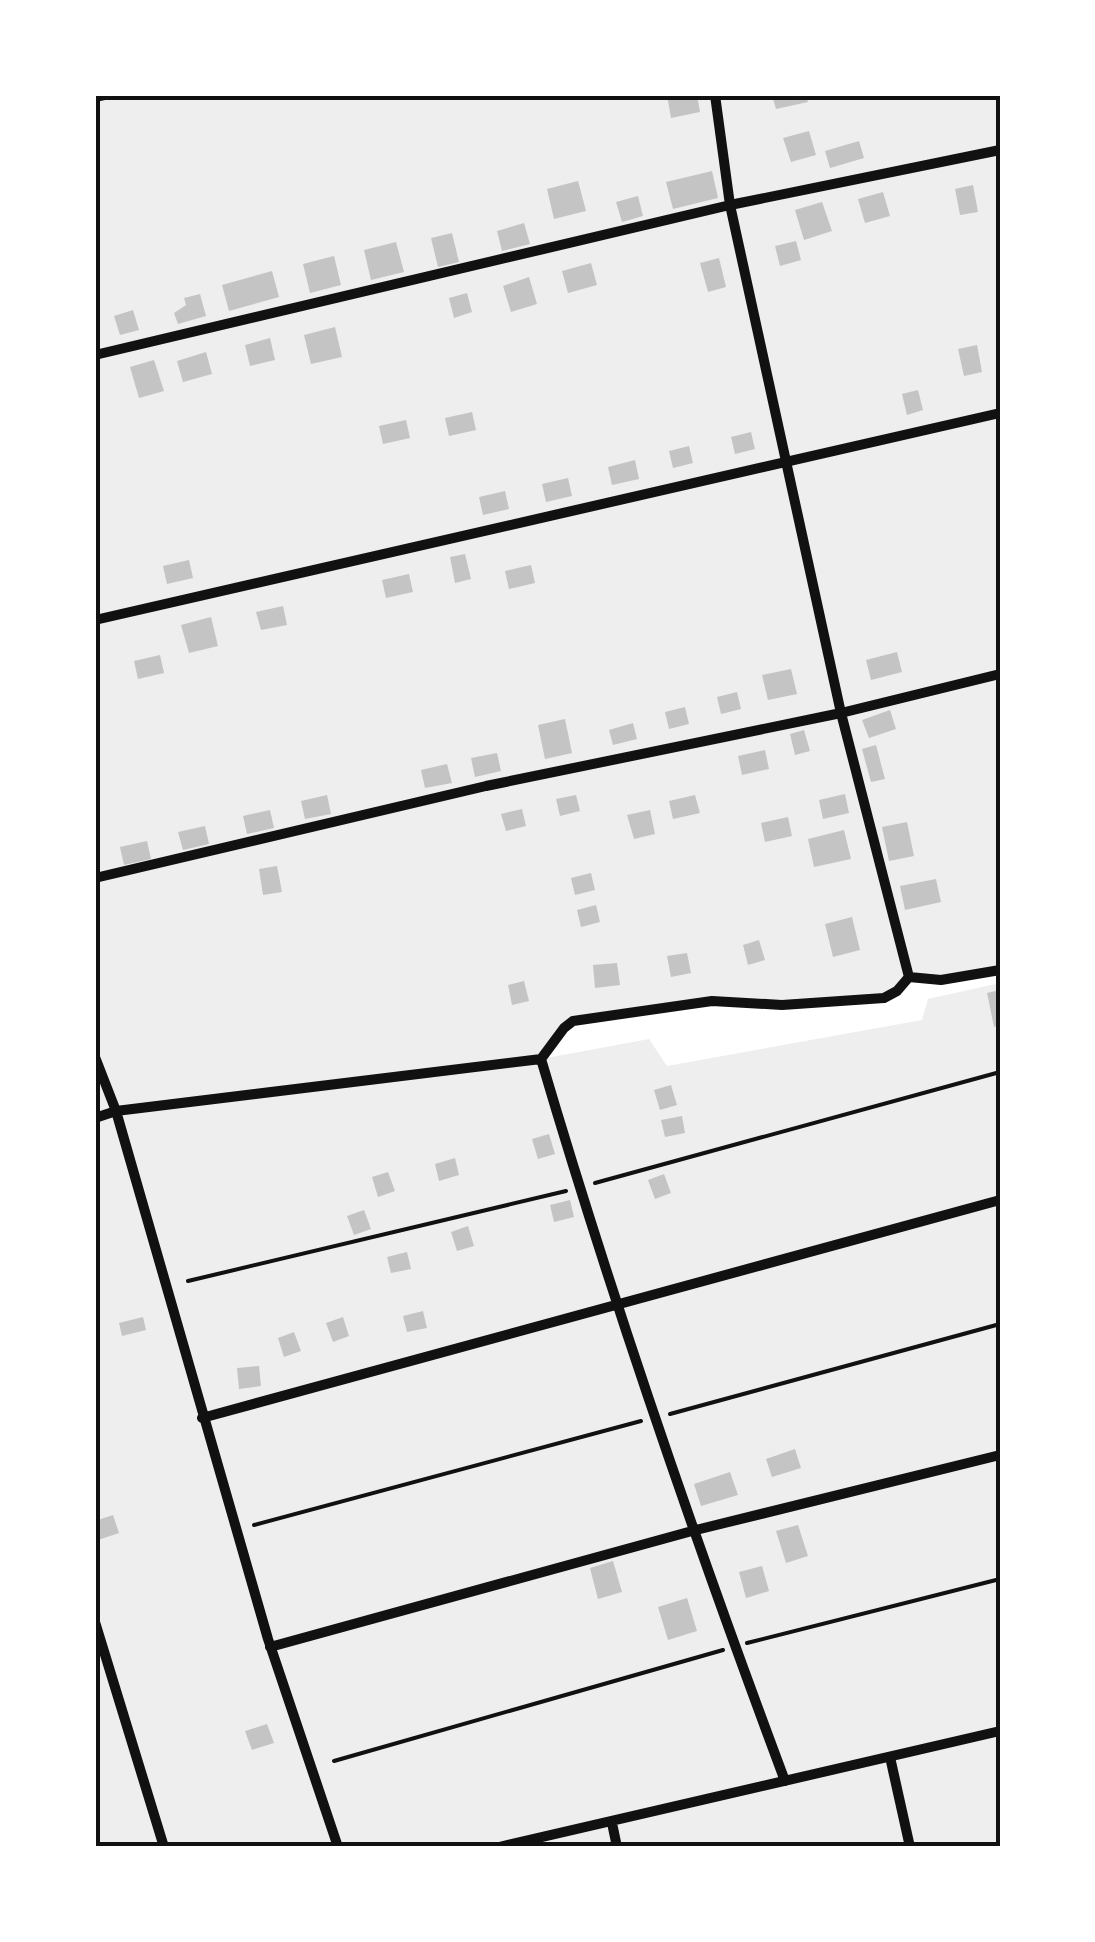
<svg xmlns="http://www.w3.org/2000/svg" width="1095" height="1942" font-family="Raleway,sans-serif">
<rect width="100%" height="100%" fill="#fff"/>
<path fill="#eee" d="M95,95H1000V969L905,982L890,995L716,1006L573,1021L541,1059L649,1039L667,1066L922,1020L928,999L1000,983V1847H95Z"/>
<path fill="#c4c4c4" d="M667,95H697L700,112L671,118Z
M772,95H806L808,102L776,109Z
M809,131L816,155L791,162L783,138Z
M859,141L864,158L830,168L825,151Z
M712,171L718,198L673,209L666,182Z
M578,181L586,211L554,219L547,189Z
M973,185L978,212L960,215L955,189Z
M883,192L890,216L865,223L858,199Z
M638,196L643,216L622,222L616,202Z
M822,202L832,231L804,240L795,210Z
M524,223L530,244L502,251L497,231Z
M452,233L459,262L438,267L431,238Z
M796,241L801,260L780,266L775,246Z
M396,242L404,272L371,280L364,250Z
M334,256L341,285L310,293L303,264Z
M719,258L726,287L708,292L700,263Z
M591,263L597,285L568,293L562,271Z
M272,271L279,297L229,311L222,285Z
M529,277L537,304L511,312L503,286Z
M467,293L472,312L454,318L449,298Z
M200,294L206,316L178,324L174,313L186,305L184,298Z
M133,310L139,330L120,335L114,316Z
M335,327L342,357L311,364L304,335Z
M270,338L275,360L250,366L245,345Z
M977,345L982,372L964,376L958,349Z
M206,352L212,374L183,382L177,361Z
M154,360L164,391L139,398L130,367Z
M918,390L923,410L907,415L902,394Z
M472,412L476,430L449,436L445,418Z
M406,420L410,438L383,444L379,426Z
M751,432L755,449L735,454L731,437Z
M689,446L693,463L673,468L669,451Z
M635,460L639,479L612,485L608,467Z
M568,478L572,496L546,502L542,484Z
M505,491L509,509L483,515L479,497Z
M465,554L471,579L455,583L450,557Z
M189,560L193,578L167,584L163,566Z
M531,565L535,583L509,589L505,571Z
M409,574L413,592L386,598L382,580Z
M283,606L287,625L261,630L256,612Z
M211,617L218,646L189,653L181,625Z
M897,652L902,672L871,680L866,660Z
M160,655L164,673L138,679L134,661Z
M791,669L797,694L768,700L762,675Z
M737,692L741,709L721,714L717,697Z
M685,707L689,724L669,729L665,712Z
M890,710L896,729L869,738L862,720Z
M565,719L572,753L545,759L538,725Z
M633,723L637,739L613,745L609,730Z
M804,730L810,751L795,755L790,734Z
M876,745L885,779L871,782L862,749Z
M765,750L769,769L742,775L738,756Z
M497,753L501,771L475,777L471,758Z
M447,764L452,783L425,788L421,770Z
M845,794L849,813L823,819L819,800Z
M327,795L331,814L305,819L301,801Z
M576,795L580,811L560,816L556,799Z
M695,795L700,813L673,819L669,801Z
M522,809L526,826L506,831L501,814Z
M270,810L274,828L247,834L243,816Z
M650,810L655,834L634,839L627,815Z
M788,817L792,836L765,842L761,823Z
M907,822L914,856L889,861L882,827Z
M205,826L209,844L183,850L178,832Z
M844,830L851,859L814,867L808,839Z
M147,841L151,859L124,865L120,847Z
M277,866L282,892L263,895L259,869Z
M591,873L595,890L575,895L571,878Z
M936,879L941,902L905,910L900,886Z
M596,905L600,922L581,927L577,910Z
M852,917L860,950L833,957L825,924Z
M759,940L765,960L748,965L743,945Z
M687,953L691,973L671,977L667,956Z
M617,963L620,985L595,988L593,965Z
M524,981L529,1001L512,1005L508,985Z
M1000,990V1025L994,1027L987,993Z
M671,1085L677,1105L660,1110L654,1090Z
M682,1116L685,1133L665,1137L661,1120Z
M549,1134L555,1154L538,1159L532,1139Z
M455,1158L459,1175L439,1181L435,1164Z
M388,1172L395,1191L378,1197L372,1177Z
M664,1174L671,1193L655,1199L648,1180Z
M570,1200L574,1217L554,1222L550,1205Z
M364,1210L371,1229L354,1235L347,1216Z
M468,1226L474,1246L457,1251L451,1232Z
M407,1252L411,1269L391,1273L387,1257Z
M423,1311L427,1328L407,1332L403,1316Z
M143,1317L146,1330L122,1336L119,1323Z
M343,1317L349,1336L333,1342L326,1323Z
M294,1332L301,1351L284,1357L278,1338Z
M259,1366L261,1386L239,1389L237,1368Z
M795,1449L801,1468L772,1477L766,1459Z
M730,1472L738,1495L701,1506L694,1484Z
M113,1515L119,1533L98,1540L95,1521Z
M798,1525L808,1556L786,1563L776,1531Z
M613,1561L622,1592L598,1599L590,1568Z
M762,1566L769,1591L746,1598L739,1572Z
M687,1598L697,1631L668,1640L658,1607Z
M267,1724L274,1743L252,1750L245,1731Z"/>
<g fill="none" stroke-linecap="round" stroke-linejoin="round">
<path stroke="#111" stroke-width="4" d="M595,1183L1000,1072
M188,1281L566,1191
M670,1414L1000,1324
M254,1525L641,1421
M747,1643L1000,1579
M334,1761L723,1650"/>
<path stroke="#111" stroke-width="10" d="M715,95L730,205L841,713L909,977
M95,97L104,95
M95,355L730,205L1000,150
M95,620L1000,413
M95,878L486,786L841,713L1000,674
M95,1057L116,1111L268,1639L338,1847
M541,1059C613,1303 696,1543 785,1781
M541,1059L564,1028L573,1021L712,1001L782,1005L884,998L897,991L909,977L941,980L1000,970
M95,1118L116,1111L541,1059
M202,1418L1000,1200
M95,1622L164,1847
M270,1647L692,1531L1000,1455
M890,1757L910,1847
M612,1823L617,1847
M499,1847L1000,1731"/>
</g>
<rect width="1095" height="1942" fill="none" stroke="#ffffff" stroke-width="195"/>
<rect x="98" y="98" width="900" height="1746" fill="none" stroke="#111" stroke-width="4"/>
</svg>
